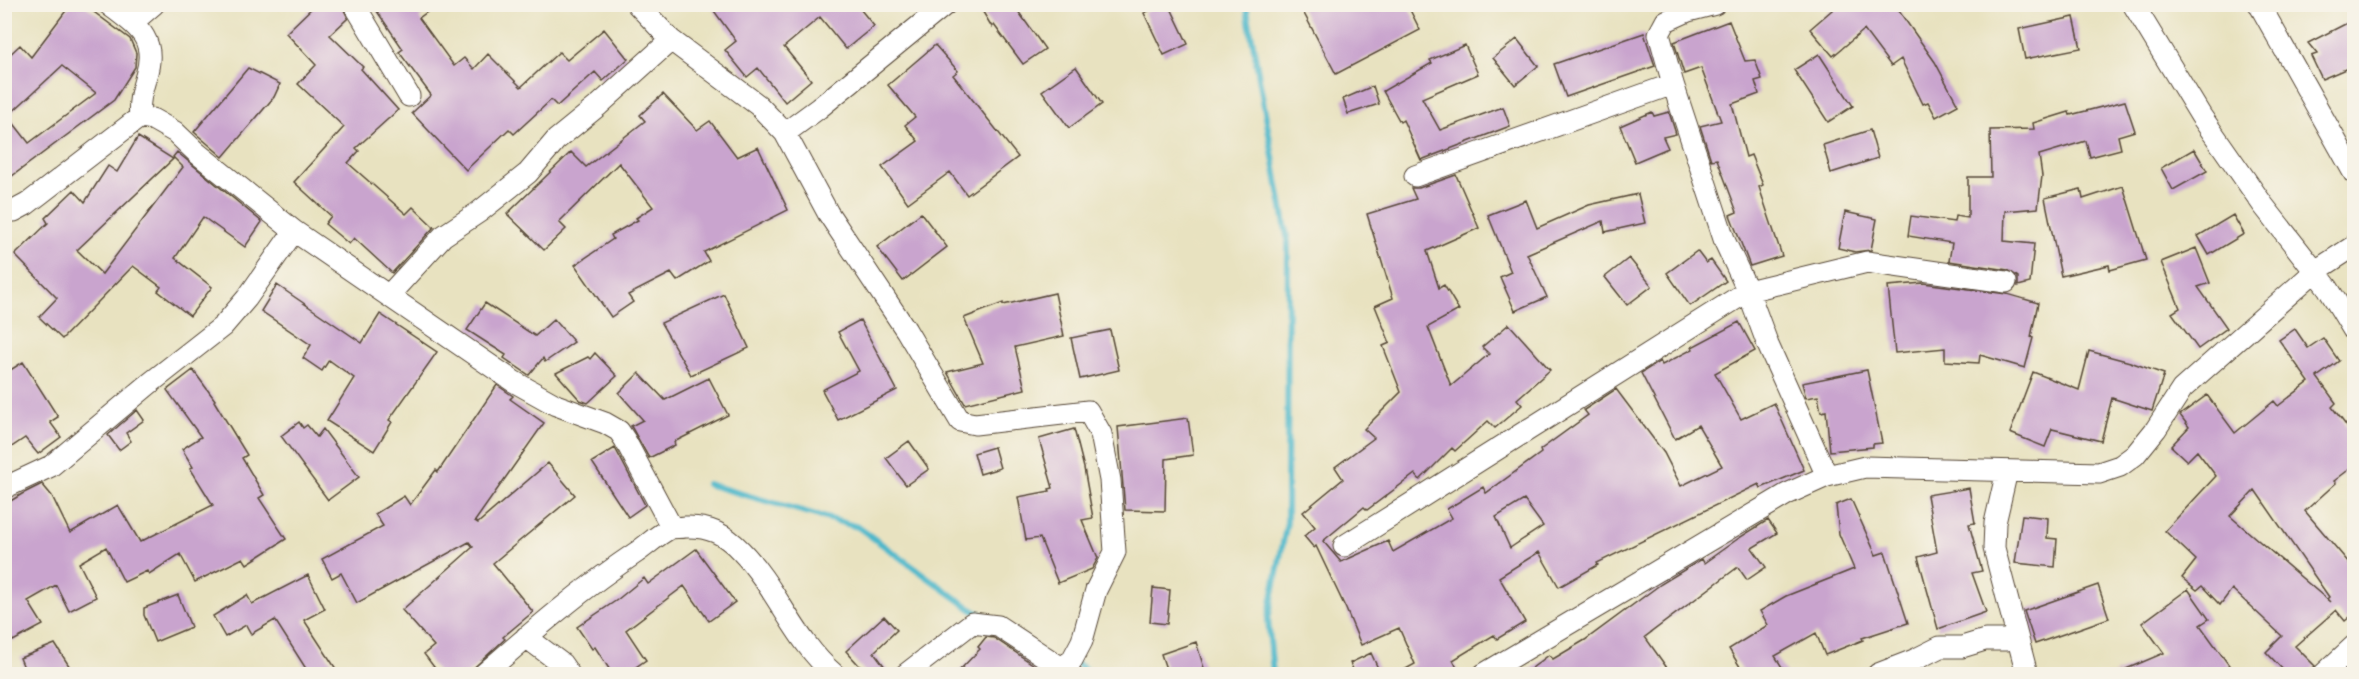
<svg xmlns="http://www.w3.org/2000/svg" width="2359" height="679" font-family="Mali,sans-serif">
<rect width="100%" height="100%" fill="#f7f3e8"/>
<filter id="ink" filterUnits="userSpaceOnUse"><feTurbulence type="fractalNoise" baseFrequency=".0167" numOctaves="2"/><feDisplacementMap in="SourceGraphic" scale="12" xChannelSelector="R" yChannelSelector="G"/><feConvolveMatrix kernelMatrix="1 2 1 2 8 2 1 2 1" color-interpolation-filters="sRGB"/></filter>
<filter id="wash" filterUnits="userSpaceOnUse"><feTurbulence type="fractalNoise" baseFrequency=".008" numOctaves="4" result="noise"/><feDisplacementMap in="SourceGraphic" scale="24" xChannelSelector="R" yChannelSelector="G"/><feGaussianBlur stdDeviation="1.35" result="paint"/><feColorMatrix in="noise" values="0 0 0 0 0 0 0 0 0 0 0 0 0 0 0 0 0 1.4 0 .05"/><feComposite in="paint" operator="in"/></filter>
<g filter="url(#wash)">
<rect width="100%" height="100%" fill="#e8e2c0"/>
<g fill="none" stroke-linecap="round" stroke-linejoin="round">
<path stroke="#4db8ca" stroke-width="6" d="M1246,4L1288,242L1287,522L1268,619L1273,674
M707,484L858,527L974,611L987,617
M1076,663L1092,674"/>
</g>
<g id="blocks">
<path fill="#c9a4ce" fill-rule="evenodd" d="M71,4H83L130,39L136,53L135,67L114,100L4,182V60L20,45L31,57ZM62,66L96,93L29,143L8,116Z
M316,4L342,6L348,18L330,35L363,67L361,69L398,110L356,148L359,151L348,163L406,214L413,207L434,227L392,273L354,238L349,244L325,224L331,216L294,182L344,127L298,84L316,65L286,33Z
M372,4H438L419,18L454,66L464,58L474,69L488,54L521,87L559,52L567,60L604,29L628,59L603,81L595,72L557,106L551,100L514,134L509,129L466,170L412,113L431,95L399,52L403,49Z
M709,4H856L874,26L846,49L820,17L784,47L811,80L785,102L758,68L747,77L725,50L736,41Z
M978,4H1013L1045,49L1023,64L994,25L992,27Z
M1163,4H1169L1188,44L1164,55L1144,13Z
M1299,4H1407L1420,30L1336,74Z
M1839,4H1894L1935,62L1958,105L1936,117L1928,102L1923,104L1901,59L1891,66L1864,30L1833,56L1810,29Z
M2074,17L2081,48L2025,59L2019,29Z
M2355,19V65L2322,79L2311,56L2317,54L2308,43Z
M1729,21L1745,61L1755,60L1762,79L1755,81L1759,94L1732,104L1746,157L1751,155L1763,185L1759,187L1782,256L1750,266L1730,215L1737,212L1717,159L1711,160L1700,126L1721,121L1701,68L1684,74L1674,42Z
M1644,33L1655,66L1566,97L1554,64Z
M1517,39L1538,66L1515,85L1493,58Z
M935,45L958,71L953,75L1018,157L967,195L950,172L908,203L882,167L918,141L905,125L915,117L888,85Z
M1465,45L1478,74L1422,98L1440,130L1503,107L1510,126L1421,160L1403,120L1400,122L1383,91L1432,63L1430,60Z
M1819,54L1853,106L1828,122L1794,70Z
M1076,67L1102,104L1069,128L1042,91Z
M248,68L280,84L274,97L223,157L194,132Z
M1373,86L1379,104L1348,114L1343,99Z
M663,94L697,130L710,121L737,157L758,147L788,210L704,252L709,261L677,281L671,273L628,295L633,302L611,317L575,265L613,239L611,235L638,220L636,218L653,207L619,163L559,222L566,229L544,250L507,214L571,152L586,167L645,121L640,115Z
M2125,101L2135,131L2118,136L2121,149L2090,157L2086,141L2039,155L2042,176L2038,208L2005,211L2004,241L2034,244L2030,283L2018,286V277L2008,270L1949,261L1952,243L1908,236L1911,216L1954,222L1955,216L1968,218V177H1991L1990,130L2034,129L2033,123L2069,112L2070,115Z
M1652,112L1654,116L1669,112L1676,134L1663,137L1668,148L1635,162L1620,126Z
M1870,130L1878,158L1831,173L1823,145Z
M138,137L173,159L77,250L102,274L183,167L173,157L177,152L262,222L245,247L203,217L175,258L212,287L190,316L158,291L161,287L133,266L62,339L39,317L57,298L15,255L48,223L45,218L74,190L85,202L108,166L117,172Z
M2194,149L2207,171L2173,190L2161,168Z
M1456,175L1479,228L1427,251L1439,288L1444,285L1459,310L1428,327L1451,386L1489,354L1482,347L1509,324L1550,370L1517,399L1522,405L1495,428L1488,421L1455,451L1452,448L1420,480L1415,474L1367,510L1364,507L1323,541L1341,562L1388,541L1393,552L1452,518L1447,509L1483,487L1486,493L1541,453L1540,450L1588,415L1584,410L1616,389L1664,453L1681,486L1722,466L1698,425L1675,439L1641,373L1660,361L1662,365L1693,349L1692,347L1739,322L1755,351L1715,373L1741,419L1774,403L1804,470L1761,488L1759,484L1597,563L1598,565L1559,587L1539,552L1499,577L1525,622L1497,639L1494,635L1453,660L1458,670L1449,675H1395L1415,664L1399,628L1361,645L1346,609L1316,546L1314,548L1304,536L1315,527L1303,512L1343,479L1335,467L1374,438L1364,429L1401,392L1383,346L1390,343L1375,306L1393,298L1367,214L1416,199L1411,188H1419ZM1524,500L1543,526L1510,548L1496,517Z
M2123,186L2146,260L2110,270L2109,265L2061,276L2045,198L2081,189L2083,199Z
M1638,194L1645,223L1605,232L1603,221L1527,254L1547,297L1515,311L1500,277L1511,272L1488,215L1526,200L1537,228L1589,205Z
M1845,212L1877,219L1871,250L1855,252L1838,248Z
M921,213L947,247L903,281L877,247Z
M2233,215L2244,234L2209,255L2198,236Z
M2196,248L2210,283L2198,287L2227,328L2198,349L2172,313L2180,308L2161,262Z
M1697,251L1706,263L1711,260L1726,281L1690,306L1667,273Z
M1629,258L1652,286L1627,305L1605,277Z
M1923,283L2007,294L2038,303L2031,337L2033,338L2025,368L1980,355L1979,363L1945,361V348L1895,353L1888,286Z
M277,285L362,343L380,314L437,352L389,420L392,422L374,451L327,421L354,378L329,360L322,371L303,358L311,345L261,311Z
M1055,293L1064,336L1015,347L1025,389L965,404L947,372L983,363L964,318L1003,303V305Z
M724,294L749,348L691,375L661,323Z
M485,303L535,336L554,319L574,342L545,362L543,358L529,375L504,358L506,355L467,330Z
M860,320L897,390L838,420L822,390L859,371L838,332Z
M2295,329L2308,348L2323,338L2339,361L2317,377L2336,403L2332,407L2355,437V465L2334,481L2336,483L2305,511L2355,570V613L2345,621L2336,610L2295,646L2315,666L2306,675H2288L2266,652L2282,636L2232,589L2220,605L2202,586L2197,590L2182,578L2196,560L2165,531L2216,476L2197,451L2187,461L2171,446L2189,427L2180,415L2207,395L2235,433L2274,401L2278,406L2309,382L2279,340ZM2255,490L2329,597L2327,599L2330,602L2230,516Z
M1110,330L1119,370L1080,379L1071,338Z
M2089,351L2130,362L2164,374L2152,411L2112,398L2101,441L2052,429L2045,447L2010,433L2033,372L2079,390Z
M595,353L617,376L588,403L580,400L556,373L588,357L590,359Z
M23,362L58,417L50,422L61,437L38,454L25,438L4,452V374Z
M193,370L215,400L214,401L247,455L242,458L264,495L259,498L286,539L247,564L243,558L195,582L180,554L149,574L147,571L124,582L106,547L79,563L96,597L69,611L56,585L28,601L43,625L13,641L11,638L4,643V505L22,494L42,484L52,496L70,533L118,505L140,542L213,505L190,468L193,467L182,449L201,437L167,390Z
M1867,370L1882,443L1873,444V447L1830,451L1826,411L1821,412L1818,396L1806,398L1802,383Z
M639,373L665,400L709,378L728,415L674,442L675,445L649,458L631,426L643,420L619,393Z
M497,385L513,396L510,399L544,423L475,521L478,523L548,463L575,495L493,563L533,612L503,637L505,639L466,675H440L424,654L434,646L402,610L473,547L469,542L357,603L341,573L332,578L322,559L383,526L375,514L404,496L410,505L436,470L438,472Z
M137,410L144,420L126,433L131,441L119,450L108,435Z
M1188,418L1193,455L1166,459L1165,511L1125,510L1118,427Z
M299,422L303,428L307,425L317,437L323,429L359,477L328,500L281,436Z
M1074,429L1084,468L1093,518L1082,520L1098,558L1092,569L1058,583L1040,538L1026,540L1018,497L1050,491L1049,489L1053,488L1039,439Z
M909,441L929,469L906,485L886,458Z
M994,447L1000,468L980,474L974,453Z
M615,448L645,505L628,517L592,462Z
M1969,488L1975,523L1969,524L1982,571L1972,573L1986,612L1938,629L1918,557L1937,552L1927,495Z
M1851,499L1876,555L1885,552L1908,623L1862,638L1863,640L1825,655L1816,633L1775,656L1787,675H1745L1729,649L1768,625L1760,611L1786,596L1854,569L1839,534L1836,505Z
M2022,515L2048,518L2047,538L2057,539L2055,567L2015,563Z
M1768,520L1777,533L1752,548L1766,567L1747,580L1738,567L1645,637L1667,668L1659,675H1523L1549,655L1553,659L1585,640L1661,584L1702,559L1704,563L1739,538Z
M696,549L735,602L709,621L684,586L626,630L646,660L624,675H613L595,647L592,649L577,627L617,600L644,578L648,584Z
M308,575L325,609L304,620L340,675H310L275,620L251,634L246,625L225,637L213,616L247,595L252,604Z
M2098,585L2109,618L2035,644L2024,611Z
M1153,588L1170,590L1167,624L1150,622Z
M2188,589L2209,619L2200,625L2236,675H2112L2164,653L2142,623Z
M178,595L191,627L155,642L144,615V608Z
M884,616L897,630L874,652L891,675H868L846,651Z
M986,637L994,638L1037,667L1044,675H955L980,649L978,647Z
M1196,642L1204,668L1184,675H1168L1161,654Z
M55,644L75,675H27L20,658Z
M1371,653L1381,675H1356L1350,663Z"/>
</g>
</g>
<g filter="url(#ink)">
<use href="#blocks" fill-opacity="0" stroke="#554636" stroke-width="1.5"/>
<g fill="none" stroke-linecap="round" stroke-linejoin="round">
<defs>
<path id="minor" d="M108,4C136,26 158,37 146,76C142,90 138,102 140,117
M354,4L409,96
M637,4L671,40L758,105L785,133L828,213L906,330L960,421L975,424L1088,411L1101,434L1110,480L1115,552L1096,590L1082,641L1072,660L1062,668
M1715,4L1688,11L1666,21L1659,34L1673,84L1725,242L1748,291L1768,345L1827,476
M2133,4L2201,116L2263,205L2328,288L2354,331
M2259,4L2354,173
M132,23L154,4
M785,133L819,108L946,4
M1415,176L1673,84
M4,209L14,211L27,204L140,117L152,119L175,132L197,153L294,231L513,381L556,405L605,423L619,431L625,440L672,528
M389,295L443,236L479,212L528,173L556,140L599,105L671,40
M2007,471L1995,523L1994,548L2027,674
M4,488L51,466L149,384L223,326L247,298L294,231
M1344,546L1748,291L1867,262L2006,282
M526,637L562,664L569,674
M484,674C533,631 583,588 637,552C647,545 660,533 671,528C675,527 681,528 685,527C709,526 725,534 741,551C777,588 794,640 834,674
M906,674L972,623L998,626L1071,674
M1484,674L1787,494L1827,476L1865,467L2099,473L2120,466L2135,455L2156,429L2182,389L2314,272L2354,246
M1878,674L1914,660L1940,647H1962L1985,640H2006L2016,635
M2324,674L2354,646"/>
</defs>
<use href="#minor" stroke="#554636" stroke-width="23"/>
<use href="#minor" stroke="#fff" stroke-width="21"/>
</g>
</g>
<rect width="2359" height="679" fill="none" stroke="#f7f3e8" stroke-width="24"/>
</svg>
